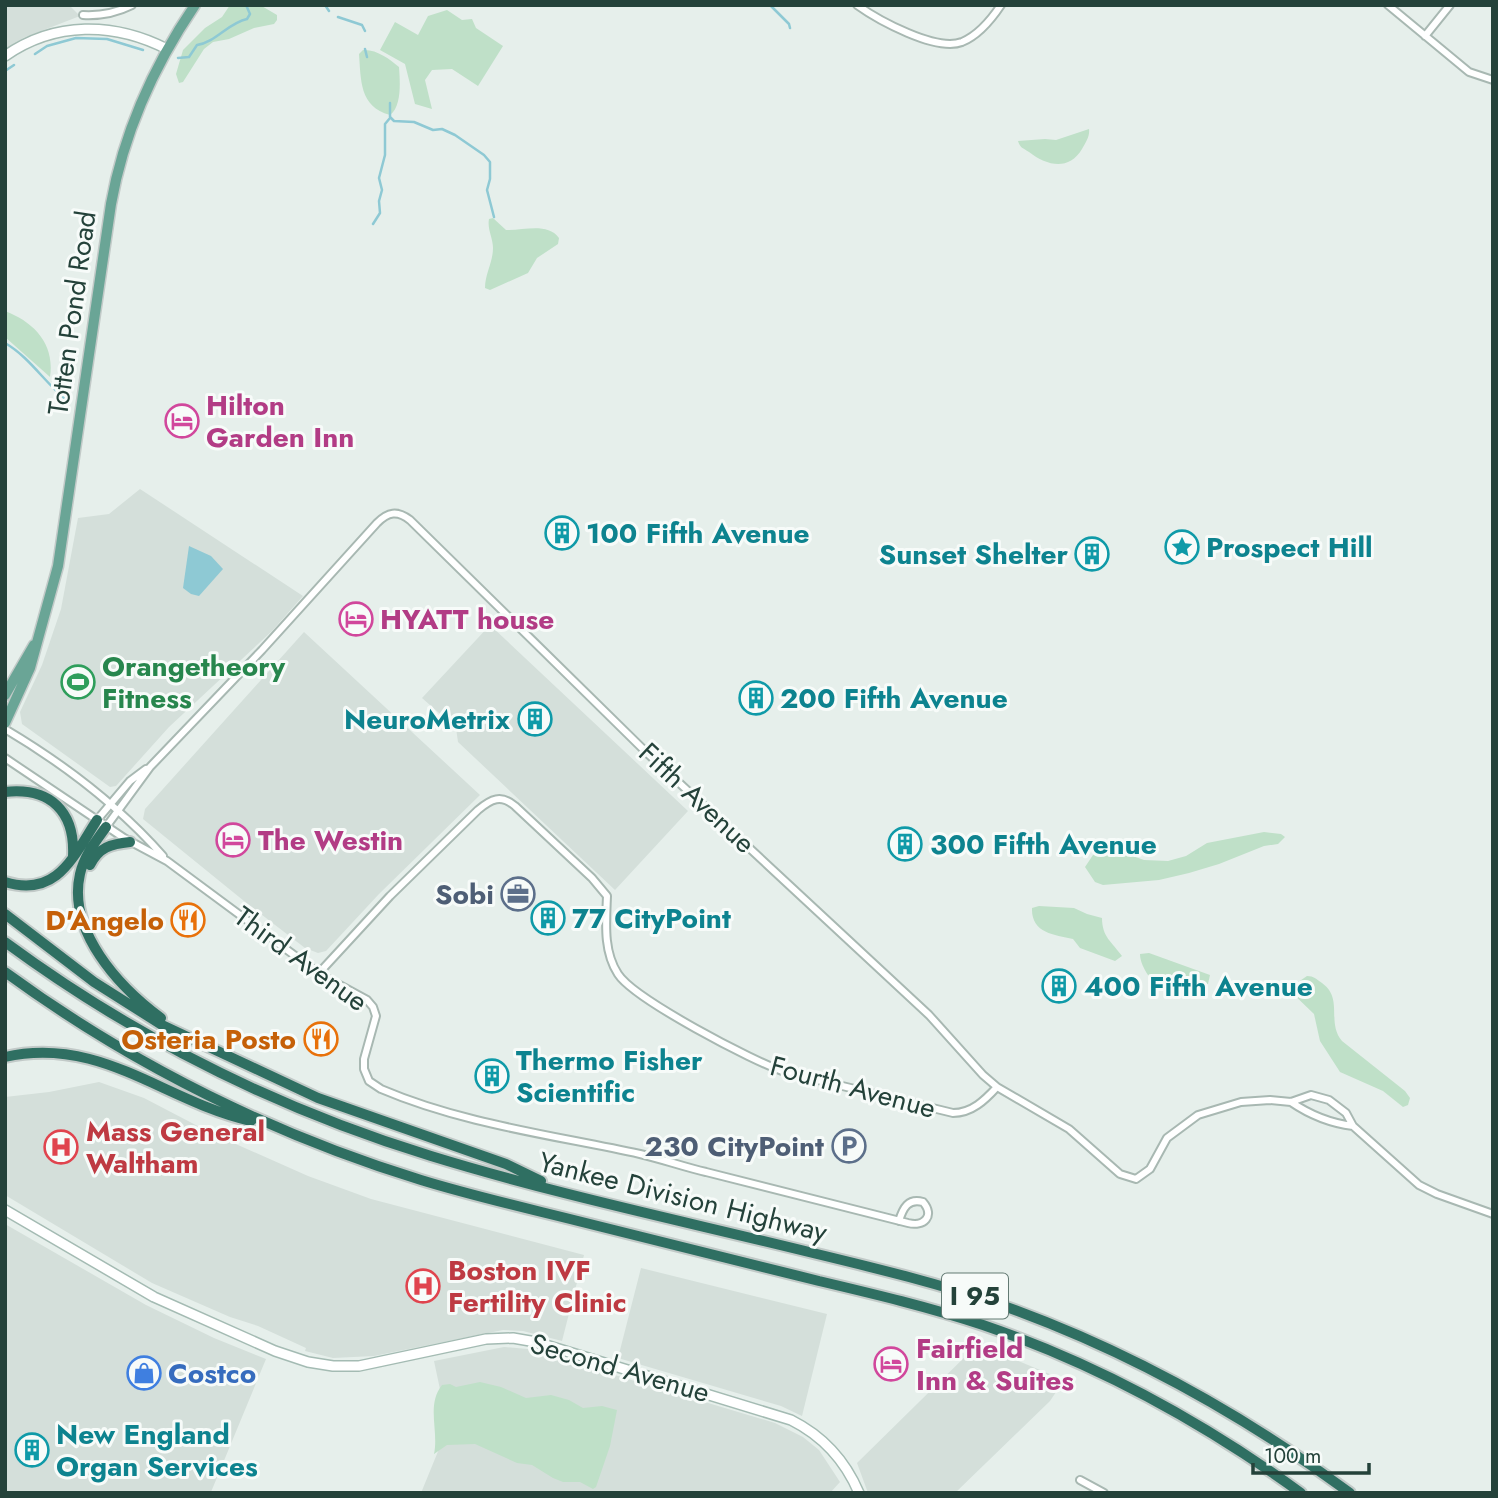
<svg xmlns="http://www.w3.org/2000/svg" width="1498" height="1498" font-family="Jost,sans-serif">
<rect width="100%" height="100%" fill="#e6efeb"/>
<path fill="#d4dfda" d="M5,5H69L80,16L23,38L6,50Z
M140,489L303,596L272,631L169,727L116,786L110,787L22,724L20,712L42,665L61,609L78,518L109,514Z
M490,625L688,811L615,890L458,742L456,728L422,698Z
M304,632L480,795L379,894L326,951L318,953L305,948L244,901L143,819L145,809Z
M99,1082L144,1098L211,1133L308,1176L371,1199L584,1255L562,1341L523,1331L503,1330L374,1356L333,1358L305,1351L306,1348L258,1326L230,1317L152,1283L5,1195V1097L49,1092Z
M5,1224L146,1305L214,1338L266,1359L211,1492L5,1493Z
M641,1268L827,1314L802,1416L781,1406L618,1358Z
M978,1344L1064,1380L1050,1401L955,1493H868L857,1463Z
M504,1347L528,1349L775,1423L803,1437L819,1450L840,1482L830,1493H421L448,1427L434,1361Z"/>
<path fill="#bfe0c8" d="M230,5H260L277,15V20L274,24L254,28L229,39L213,42L204,49L183,82L179,83L176,74L183,50L205,28L222,17Z
M447,10L462,20L472,19L476,28L503,46L478,86L452,69L432,70L425,80L432,109L415,104L405,64L380,50L395,22L418,35L428,16Z
M363,50C376,49 390,59 399,67C400,81 402,106 390,115C359,107 361,79 359,54Z
M1089,129C1090,136 1086,142 1082,149C1069,171 1047,166 1029,152C1023,148 1020,148 1018,141L1045,139L1056,140Z
M493,218L506,230C523,231 547,222 559,238L558,244L537,258L528,273L490,290L485,288C485,274 493,262 493,248C493,238 487,229 489,219Z
M5,311C34,322 55,344 50,377L5,337Z
M1264,832L1281,834L1285,837L1278,844L1264,846L1219,864L1189,873L1159,880L1103,885L1095,882L1085,867L1097,849L1104,846L1144,860L1168,861L1186,856L1207,843Z
M1039,906L1074,908L1087,914L1102,918C1102,937 1112,942 1122,956L1115,961L1080,948L1073,939C1054,935 1031,933 1032,908Z
M1149,953L1210,975L1208,984C1183,988 1165,1002 1148,975C1144,969 1140,961 1140,954Z
M1307,976C1314,976 1316,979 1322,983C1344,999 1326,1022 1342,1041L1405,1091L1410,1098L1408,1105L1403,1107L1383,1091L1340,1072L1320,1041L1314,1014L1288,989Z
M480,1382L501,1387L526,1398L551,1395L569,1400L583,1408L602,1406L617,1410L610,1446L596,1487L593,1489L580,1482H563L553,1478L532,1465L517,1463L475,1444L447,1445L434,1454C439,1431 426,1405 442,1385L450,1384L456,1387Z"/>
<path fill="#8ec9d4" d="M189,546L211,556L223,569L199,596L191,594L183,588Z"/>
<g fill="none" stroke-linecap="round" stroke-linejoin="round">
<path stroke="#8ec9d4" stroke-width="2.5" d="M325,5L329,11
M770,5L789,24L790,28
M338,17L362,25L365,31
M365,49L367,57
M35,54L47,46L76,38L107,39L143,50
M178,58L189,57L197,45C216,42 228,23 247,19L250,14L246,5
M5,71L14,65
M390,103V117L394,121L414,122L433,130L442,129L455,135L484,155L490,162V179L487,190L494,217
M373,224L380,213L379,201L382,190L379,178L385,155V124L390,118
M5,343C31,358 46,385 69,402"/>
<defs>
<path id="street" d="M857,5C878,20 936,52 962,42C979,35 991,20 1001,5
M1388,5L1469,72L1493,80
M83,15C101,16 116,13 132,5
M1425,36L1450,5
M5,729C64,764 118,805 163,856
M5,758L124,838L167,861L321,975L367,1000L373,1007L376,1016L364,1059V1069L369,1081L381,1089C463,1124 553,1135 640,1154C662,1159 684,1167 706,1172C774,1189 841,1206 908,1223C924,1227 935,1216 923,1202C908,1198 903,1208 899,1221
M97,820L130,781L146,769
M106,827L150,767L262,650L377,523C388,512 397,510 410,520L646,752L929,1015L983,1075L997,1087L1069,1129L1120,1174L1136,1179L1150,1169L1167,1138L1198,1115L1241,1102L1270,1100L1291,1102L1311,1095L1329,1100L1346,1113L1353,1126L1419,1185L1437,1194L1493,1214
M319,973L390,896L478,810C491,799 501,794 515,806L592,878L607,896C606,922 603,951 618,974C634,999 754,1062 785,1072L953,1113C972,1113 985,1100 997,1087
M1291,1102C1310,1115 1329,1123 1353,1126
M1080,1480L1104,1493"/>
<path id="secondary" d="M5,56C55,21 114,22 167,49
M5,1210L154,1297L275,1351L308,1362L333,1366H359L486,1339L513,1338L536,1342L791,1420C823,1436 845,1460 859,1493"/>
<path id="primary" d="M5,695L34,645
M5,723L30,668L58,566L111,204C124,131 153,67 195,5"/>
<path id="highway" d="M5,792C51,787 75,812 73,856
M106,827C96,841 84,856 80,874C67,931 119,987 161,1018
M90,865C99,847 111,844 130,842
M5,882C57,898 73,857 97,820
M5,914L94,982L162,1025L318,1098L506,1164L541,1181
M5,942C134,1037 278,1109 431,1156C558,1195 688,1222 817,1254C879,1269 941,1284 1001,1305C1128,1350 1242,1414 1350,1493
M5,972C131,1064 272,1134 421,1180C473,1196 526,1208 578,1221C659,1241 739,1261 819,1281C874,1294 929,1307 983,1325C1097,1364 1203,1422 1301,1493
M5,1057C100,1035 165,1102 251,1121"/>
</defs>
<use href="#street" stroke="#a8b8b2" stroke-width="10"/>
<use href="#secondary" stroke="#a4bbb3" stroke-width="12"/>
<use href="#primary" stroke="#c2cac8" stroke-width="13"/>
<use href="#highway" stroke="#c2cac8" stroke-width="14"/>
<use href="#street" stroke="#fff" stroke-width="6"/>
<use href="#secondary" stroke="#fff" stroke-width="9"/>
<use href="#primary" stroke="#6aa596" stroke-width="10"/>
<use href="#highway" stroke="#2f6f62" stroke-width="10"/>
</g>
<defs>
<symbol id="hotel-ring" viewBox="-11 -11 22 22"><circle r="9.5" fill="#f7fbf9" stroke="#d1479c" stroke-width="1.5"/><path d="M-6-4.5h1.5V1H6V5H4.5V3h-9V5H-6ZM-4 0a1.8 1.8 0 1 1 3.6 0ZM.5 0V-2.5h3Q6-2.5 6 0Z" fill="#d1479c"/></symbol>
<symbol id="building-ring" viewBox="-11 -11 22 22"><circle r="9.5" fill="#f7fbf9" stroke="#0f9aa8" stroke-width="1.5"/><path d="M-4-6H4V6H1V3H-1V6H-4ZM-2.5-4.3h1.7v1.8h-1.7ZM.8-4.3h1.7v1.8H.8ZM-2.5-1h1.7V.8h-1.7ZM.8-1h1.7V.8H.8Z" fill="#0f9aa8"/></symbol>
<symbol id="sight-ring" viewBox="-11 -11 22 22"><circle r="9.5" fill="#f7fbf9" stroke="#0f9aa8" stroke-width="1.5"/><path d="M0-6L1.8-2.2L6-1.7L2.9 1.2L3.7 5.4L0 3.3L-3.7 5.4L-2.9 1.2L-6-1.7L-1.8-2.2Z" fill="#0f9aa8"/></symbol>
<symbol id="stadium-ring" viewBox="-11 -11 22 22"><circle r="9.5" fill="#f7fbf9" stroke="#2e9e5b" stroke-width="1.5"/><path d="M0-5a6.5 5 0 1 0 0 10a6.5 5 0 1 0 0-10ZM-3.5-1.8h7v3.6h-7Z" fill="#2e9e5b"/></symbol>
<symbol id="office-ring" viewBox="-11 -11 22 22"><circle r="9.5" fill="#f7fbf9" stroke="#5c6f8a" stroke-width="1.5"/><path d="M-6-3h4V-5.5h4V-3h4V5H-6ZM-1-4.5V-3h2v-1.5ZM-6 0V1H6V0Z" fill="#5c6f8a"/></symbol>
<symbol id="restaurant-ring" viewBox="-11 -11 22 22"><circle r="9.5" fill="#f7fbf9" stroke="#e8710a" stroke-width="1.5"/><path d="M-5-6h1v4h1v-4h1v4h1v-4h1v5L-1.5 .5V6h-2V.5L-5-1ZM5-6V6H3V1.5H1.5Q1.5-4 5-6Z" fill="#e8710a"/></symbol>
<symbol id="parking-ring" viewBox="-11 -11 22 22"><circle r="9.5" fill="#f7fbf9" stroke="#5c6f8a" stroke-width="1.5"/><path d="M-3.5-5.5H1a3.5 3.5 0 0 1 0 7H-1V5.5H-3.5ZM-1-3.4V-.6H.8a1.4 1.4 0 0 0 0-2.8Z" fill="#5c6f8a"/></symbol>
<symbol id="hospital-ring" viewBox="-11 -11 22 22"><circle r="9.5" fill="#f7fbf9" stroke="#e0444e" stroke-width="1.5"/><path d="M-5-5h3v3.5h4V-5h3V5h-3V1.5h-4V5h-3Z" fill="#e0444e"/></symbol>
<symbol id="shop-ring" viewBox="-11 -11 22 22"><circle r="9.5" fill="#f7fbf9" stroke="#3f7fe0" stroke-width="1.5"/><path d="M-5-2.5h2.3a2.7 3.5 0 0 1 5.4 0H5L5.5 6h-11ZM-1.5-2.5h3a1.5 2.3 0 0 0-3 0Z" fill="#3f7fe0"/></symbol>
</defs>
<g fill-rule="evenodd">
<use href="#hotel-ring" x="163" y="402" width="38" height="38"/>
<use href="#building-ring" x="543" y="514" width="38" height="38"/>
<use href="#sight-ring" x="1163" y="528" width="38" height="38"/>
<use href="#building-ring" x="1073" y="535" width="38" height="38"/>
<use href="#hotel-ring" x="337" y="600" width="38" height="38"/>
<use href="#stadium-ring" x="59" y="663" width="38" height="38"/>
<use href="#building-ring" x="737" y="679" width="38" height="38"/>
<use href="#building-ring" x="516" y="700" width="38" height="38"/>
<use href="#hotel-ring" x="214" y="821" width="38" height="38"/>
<use href="#building-ring" x="886" y="825" width="38" height="38"/>
<use href="#office-ring" x="499" y="875" width="38" height="38"/>
<use href="#building-ring" x="529" y="899" width="38" height="38"/>
<use href="#restaurant-ring" x="169" y="901" width="38" height="38"/>
<use href="#building-ring" x="1040" y="967" width="38" height="38"/>
<use href="#restaurant-ring" x="302" y="1020" width="38" height="38"/>
<use href="#building-ring" x="473" y="1057" width="38" height="38"/>
<use href="#parking-ring" x="830" y="1127" width="38" height="38"/>
<use href="#hospital-ring" x="42" y="1128" width="38" height="38"/>
<use href="#hospital-ring" x="404" y="1267" width="38" height="38"/>
<use href="#hotel-ring" x="872" y="1345" width="38" height="38"/>
<use href="#shop-ring" x="125" y="1354" width="38" height="38"/>
<use href="#building-ring" x="13" y="1431" width="38" height="38"/>
</g>
<g text-anchor="middle" dominant-baseline="central" stroke-width="6" stroke-linejoin="round" paint-order="stroke">
<rect fill="#f7fbf9" stroke="#637a73" stroke-width="2" x="942" y="1273.5" width="66" height="45" rx="5"/>
<g font-size="26" font-weight="bold" fill="#24423a">
<text x="975" y="1296">I 95</text>
</g>
<g font-size="28" fill="#24423a" stroke="#f7fbf9">
<text transform="translate(72 313) rotate(-82)">Totten Pond Road</text>
<text transform="translate(697 798) rotate(43)">Fifth Avenue</text>
<text transform="translate(301 959) rotate(36)">Third Avenue</text>
<text transform="translate(853 1087) rotate(15)">Fourth Avenue</text>
<text transform="translate(683 1197) rotate(14)">Yankee Division Highway</text>
<text transform="translate(620 1368) rotate(16)">Second Avenue</text>
</g>
<g font-size="28" font-weight="bold" fill="#b23c85" stroke="#f7fbf9" text-anchor="start">
<text x="206" y="405">Hilton<tspan x="206" dy="32">Garden Inn</tspan></text>
<text x="380" y="619">HYATT house</text>
<text x="258" y="840">The Westin</text>
<text x="916" y="1348">Fairfield<tspan x="916" dy="32">Inn &amp; Suites</tspan></text>
</g>
<g font-size="28" font-weight="bold" fill="#0d838f" stroke="#f7fbf9" text-anchor="start">
<text x="586" y="533">100 Fifth Avenue</text>
<text x="1206" y="547">Prospect Hill</text>
<text x="1068" y="554" text-anchor="end">Sunset Shelter</text>
<text x="780" y="698">200 Fifth Avenue</text>
<text x="510" y="719" text-anchor="end">NeuroMetrix</text>
<text x="930" y="844">300 Fifth Avenue</text>
<text x="572" y="918">77 CityPoint</text>
<text x="1084" y="986">400 Fifth Avenue</text>
<text x="516" y="1060">Thermo Fisher<tspan x="516" dy="32">Scientific</tspan></text>
<text x="56" y="1434">New England<tspan x="56" dy="32">Organ Services</tspan></text>
</g>
<g font-size="28" font-weight="bold" fill="#27864d" stroke="#f7fbf9" text-anchor="start">
<text x="102" y="666">Orangetheory<tspan x="102" dy="32">Fitness</tspan></text>
</g>
<g font-size="28" font-weight="bold" fill="#4e5e75" stroke="#f7fbf9" text-anchor="end">
<text x="494" y="894">Sobi</text>
<text x="824" y="1146">230 CityPoint</text>
</g>
<g font-size="28" font-weight="bold" fill="#c56008" stroke="#f7fbf9" text-anchor="end">
<text x="164" y="920">D'Angelo</text>
<text x="296" y="1039">Osteria Posto</text>
</g>
<g font-size="28" font-weight="bold" fill="#be3a42" stroke="#f7fbf9" text-anchor="start">
<text x="86" y="1131">Mass General<tspan x="86" dy="32">Waltham</tspan></text>
<text x="448" y="1270">Boston IVF<tspan x="448" dy="32">Fertility Clinic</tspan></text>
</g>
<g font-size="28" font-weight="bold" fill="#366cbe" stroke="#f7fbf9" text-anchor="start">
<text x="168" y="1373">Costco</text>
</g>
</g>
<rect width="1498" height="1498" fill="none" stroke="#24423a" stroke-width="14"/>
<path d="M1253 1463v10h116v-10" fill="none" stroke="#24423a" stroke-width="3.5"/>
<text x="1264" y="1463" font-size="21" fill="#24423a" stroke="#f7fbf9" stroke-width="5" paint-order="stroke">100 m</text>
</svg>
